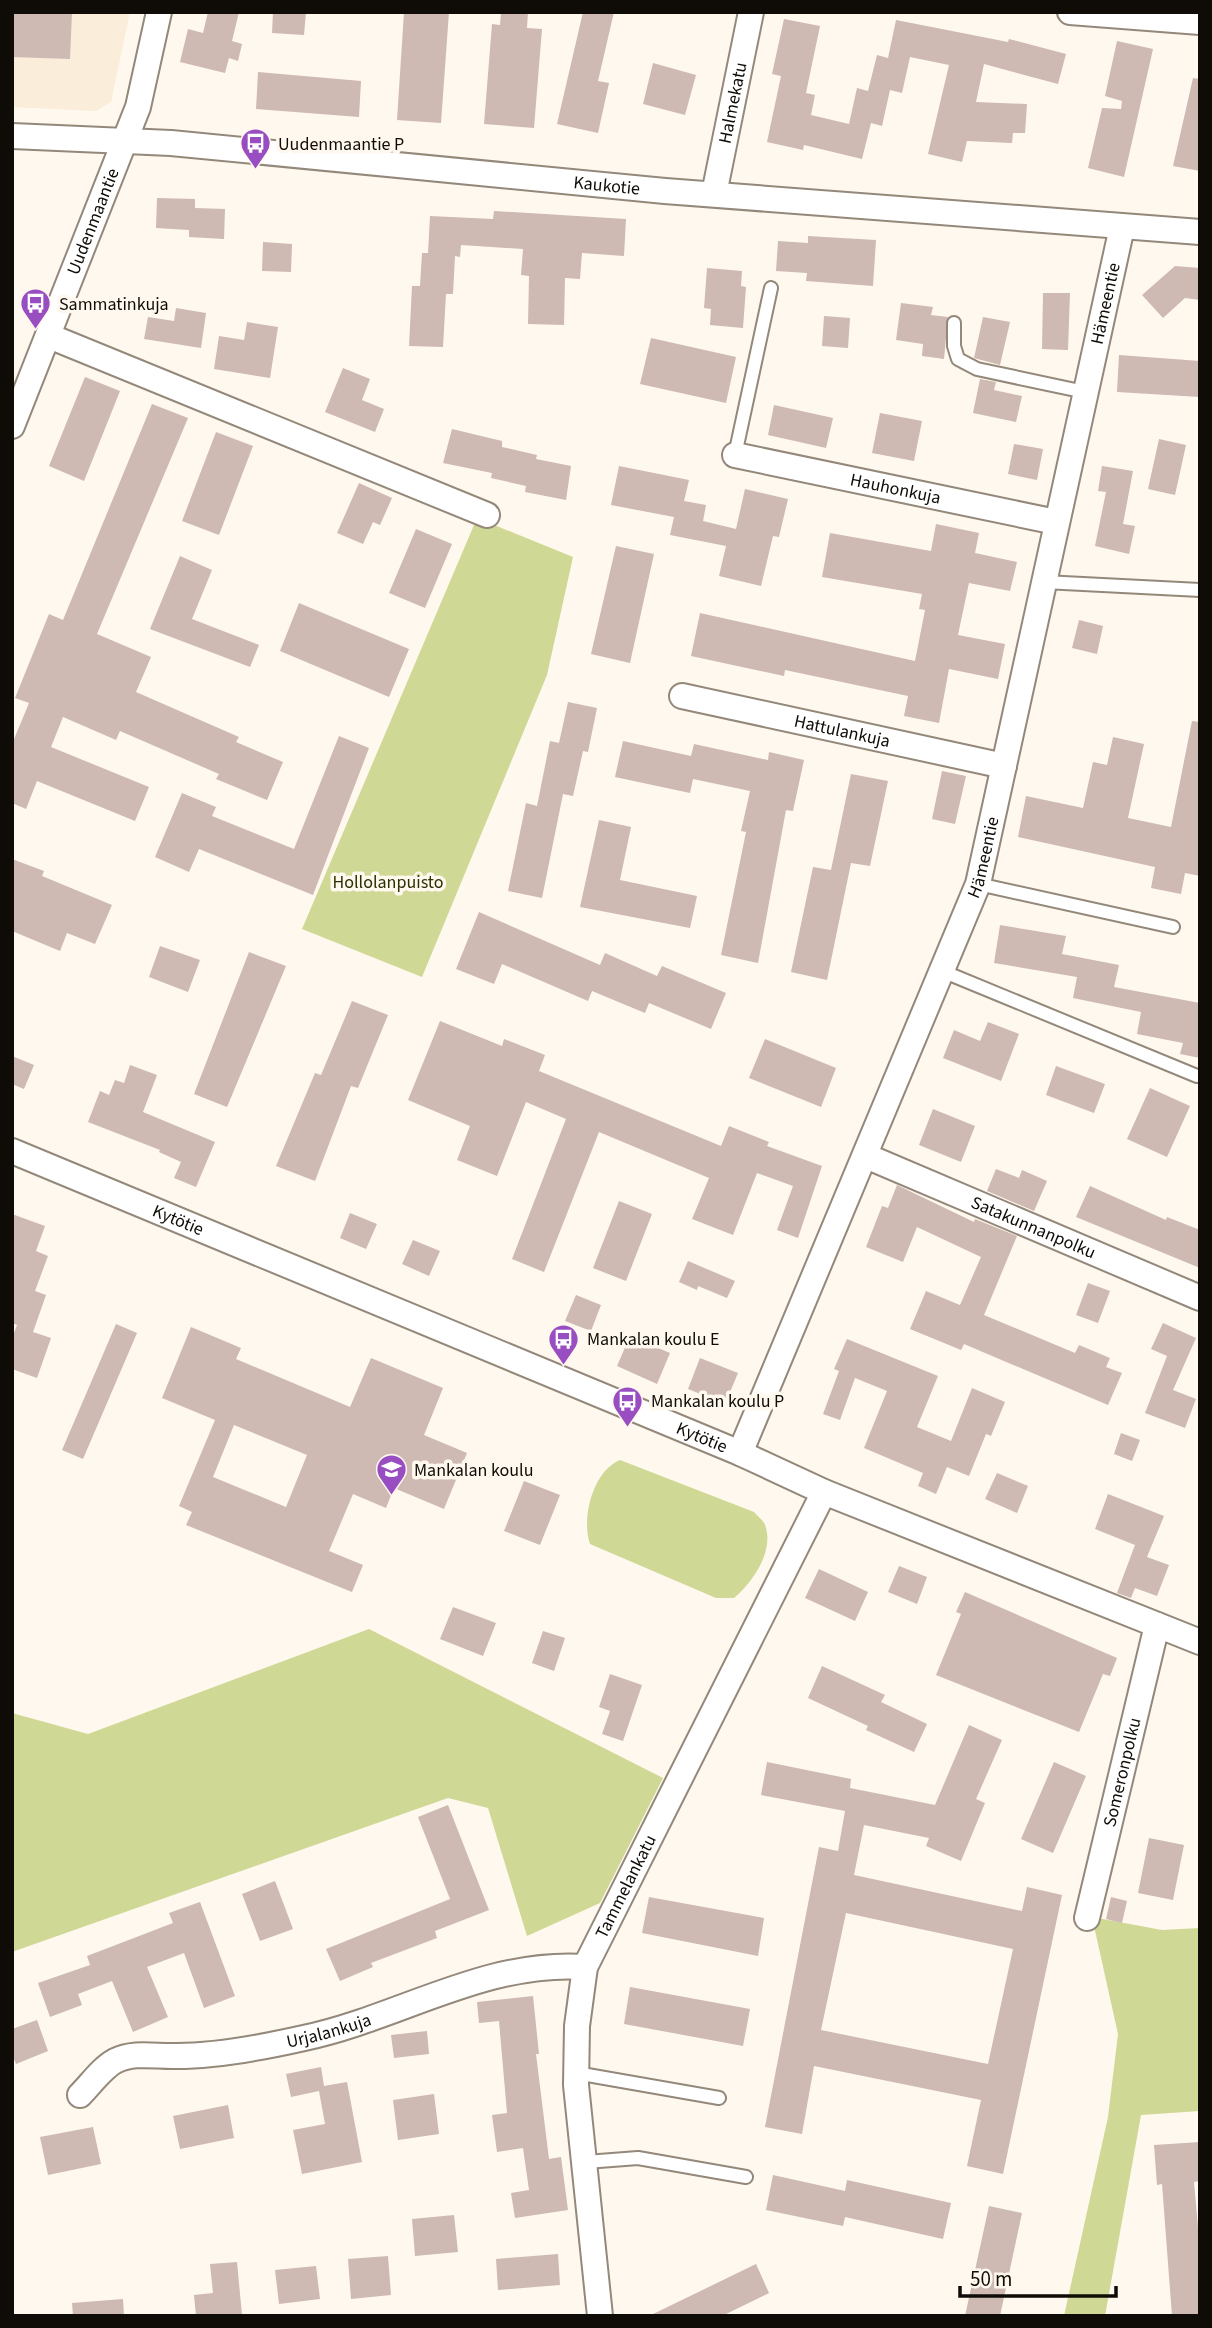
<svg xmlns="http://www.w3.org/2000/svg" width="1212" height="2328" font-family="'Source Sans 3',sans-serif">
<rect width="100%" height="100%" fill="#fff8ee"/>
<path fill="#faedd9" d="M12,12H130L111,102L96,111L12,107Z"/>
<path fill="#d0d895" d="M477,518L573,557L547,675L422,977L302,929Z
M620,1460L754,1512C757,1516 764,1521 765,1525C775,1551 752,1583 734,1598H716L590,1544C581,1518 593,1471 620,1460Z
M369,1629L663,1778L600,1903L527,1936L488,1808L448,1798L12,1952V1713L88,1734Z
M1092,1917L1162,1930L1200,1928V2111L1141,2115L1105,2316H1064L1108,2117L1118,2034Z"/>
<path fill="#ceb9b3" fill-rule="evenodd" d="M12,12H72L70,59L12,57Z
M208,12H239L232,41L242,44L238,61L229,58L225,73L180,62L188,29L203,33Z
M273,12H306L304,35L272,33Z
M404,12H449L441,123L397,120Z
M501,12H528L527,28L542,29L534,128L484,124L492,24L500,25Z
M583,12H614L598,81L609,83L598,133L557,124Z
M784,19L820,26L806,93L815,95L811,115L849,124L857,88L868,91L877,55L888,58L896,20L1008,42L1009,39L1066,54L1058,84L984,64L976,102L1027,104L1025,133H1013L1012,143L967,141L962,162L928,154L949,65L910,57L902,93L890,90L882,126L871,123L862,159L804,145L803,150L767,142L781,76L772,74Z
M1117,41L1153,49L1124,177L1088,168L1102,108L1121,109L1122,101L1105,96Z
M653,63L696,75L685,115L643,104Z
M258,72L361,81L359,117L256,109Z
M1193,78L1200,79V171L1173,166Z
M157,198L195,199V208L225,209L224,239L189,237V230L156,228Z
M494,211L626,219L624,256L582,253L580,279L565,278L564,325L528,324L529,276L521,275L523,249L461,245L460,257L455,256L453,294H446L443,347L409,346L412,286H420L422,253H428L430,216L493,219Z
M808,236L876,240L873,286L806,281L807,273L776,271L778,241L808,243Z
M263,242L292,244L291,272L262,271Z
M1175,266L1200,268V300L1185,298L1163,318L1142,295Z
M707,268L742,271L741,286L746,287L743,328L710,325L711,309L704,308Z
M1043,293H1070L1068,350L1042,349Z
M901,303L933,307L931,315L948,317L944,359L922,356L923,344L896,340Z
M176,308L206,313L201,348L144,339L148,317L174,321Z
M824,316L850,318L848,348L822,346Z
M983,317L1010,322L1000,365L974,358Z
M247,322L278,327L270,378L214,369L219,336L244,340Z
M651,338L736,357L726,403L640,384Z
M1119,355L1200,361V397L1117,392Z
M343,368L370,379L362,400L384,409L375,432L325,412Z
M85,377L120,391L84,481L49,466Z
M980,379L996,382L994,390L1022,396L1016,422L973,413Z
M152,404L188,418L97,634L151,657L136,692L239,737L236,742L283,762L267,800L216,779L219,774L120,731L116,740L63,717L51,747L149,787L135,821L37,781L26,809L12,803V744L29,703L15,698L49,614L63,620Z
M774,405L833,418L826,448L768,435Z
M880,413L922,421L914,461L872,453Z
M452,429L502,441V447L537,455L536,459L571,466L566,500L525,492L526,486L491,478L492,473L443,463Z
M216,432L253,446L219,535L182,521Z
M1159,439L1186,445L1175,495L1148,489Z
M1014,444L1043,449L1037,480L1008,474Z
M619,466L689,480L684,501L706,505L703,521L736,529L745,489L788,499L779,537L773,536L761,586L719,576L726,546L670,535L674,517L611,505Z
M1102,466L1133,471L1123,524L1135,526L1129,554L1095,546L1106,492L1098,491Z
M359,483L392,498L380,525L373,522L363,544L337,533Z
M936,524L979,533L975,553L1017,562L1010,591L969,583L958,635L1005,644L998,679L949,669L939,723L904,716L908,696L785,670L784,676L691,656L700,613L915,661L925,610L919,609L922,594L822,577L830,533L931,551Z
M416,529L452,544L425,608L389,593Z
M616,546L654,554L630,663L591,654Z
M180,556L212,570L192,619L259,645L250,667L150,629Z
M299,603L409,649L389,697L280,651Z
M1079,620L1103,626L1097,654L1072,648Z
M568,702L597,708L588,752L583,751L573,796L563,794L542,898L508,891L526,803L537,806L550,741L559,743Z
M1192,721L1200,722V876L1185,873L1181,894L1151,888L1155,867L1018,837L1026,796L1083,808L1093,762L1107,765L1113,737L1144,744L1128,818L1171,827Z
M339,736L369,748L313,895L199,849L189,872L155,857L182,793L216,807L212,816L294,849Z
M623,741L691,756L694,744L768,760L769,752L804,760L793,811L786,810L758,963L721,955L746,832L741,831L750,791L693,779L690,793L615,777Z
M942,771L966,776L955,824L932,819Z
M851,774L888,781L870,866L851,863L827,980L791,972L813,867L831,870Z
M599,820L631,827L620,880L697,896L690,928L580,907Z
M12,859L44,871L42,876L112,905L95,944L67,933L60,951L12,931Z
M479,912L600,965L605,953L657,976L662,966L726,993L711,1029L649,1003L645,1013L592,991L588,1001L502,964L494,984L456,969Z
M1000,925L1066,936L1062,954L1119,965L1114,987L1200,1003V1058L1180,1054L1183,1043L1137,1034L1141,1012L1073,998L1077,977L994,963Z
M160,946L200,960L188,992L149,977Z
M249,952L286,966L227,1107L194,1094Z
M352,1001L388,1015L358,1088L351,1086L315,1181L276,1166L315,1073L321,1075Z
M440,1021L502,1046L504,1039L545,1055L539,1071L721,1146L729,1126L769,1142L767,1146L822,1166L798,1238L777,1230L793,1186L757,1173L733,1235L692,1219L709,1178L599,1132L544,1272L512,1259L566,1119L526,1102L497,1176L457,1160L470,1126L408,1100Z
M988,1022L1019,1034L1001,1081L943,1058L954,1030L980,1041Z
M765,1039L836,1068L821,1107L749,1078Z
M12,1056L34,1065L24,1089L12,1084Z
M130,1065L157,1075L143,1112L215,1142L196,1187L174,1178L181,1162L159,1152L160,1150L88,1122L100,1091L109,1095L115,1080L124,1083Z
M1056,1066L1105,1084L1094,1113L1046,1095Z
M1150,1088L1190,1106L1167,1157L1127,1139Z
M933,1109L975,1126L961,1162L919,1145Z
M996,1169L1019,1178L1022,1170L1047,1181L1034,1211L987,1191Z
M897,1185L974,1222L975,1219L1017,1236L984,1315L1075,1353L1079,1345L1110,1358L1106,1367L1122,1373L1108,1405L964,1344L961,1350L910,1329L926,1291L960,1305L981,1257L917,1227L903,1262L866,1247L882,1206L888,1208Z
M1090,1186L1166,1220L1167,1217L1200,1230V1268L1076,1217Z
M619,1201L652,1214L626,1281L593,1268Z
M350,1213L377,1224L366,1249L340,1238Z
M12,1214L45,1226L36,1251L48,1256L35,1291L46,1295L33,1332L51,1338L37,1378L12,1369V1338L17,1325L12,1323Z
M413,1240L440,1251L429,1276L402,1264Z
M688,1261L735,1281L727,1298L698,1286L697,1290L679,1282Z
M1088,1283L1110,1291L1098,1323L1076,1315Z
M576,1295L601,1305L591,1331L565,1321Z
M1163,1323L1196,1338L1173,1390L1196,1399L1185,1428L1145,1413L1167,1356L1151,1349Z
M116,1324L137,1333L83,1459L62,1450Z
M191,1327L241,1348L236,1359L350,1407L371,1358L443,1388L424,1435L467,1453L444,1509L394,1488L386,1508L353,1494L329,1551L363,1565L352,1592L186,1525L192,1512L179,1506L215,1420L162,1398ZM234,1425L307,1455L286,1507L213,1477Z
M630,1336L670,1353L657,1384L617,1366Z
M847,1339L938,1376L917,1427L951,1441L972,1388L1005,1402L991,1436L986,1434L969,1476L947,1467L936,1494L918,1486L923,1473L864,1448L887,1391L855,1378L840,1420L823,1414L839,1371L834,1369Z
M700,1358L738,1373L725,1404L688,1389Z
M1121,1433L1140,1440L1132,1461L1114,1454Z
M997,1473L1028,1486L1017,1513L985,1499Z
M524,1481L560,1495L540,1545L504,1531Z
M1108,1494L1164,1516L1147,1557L1169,1565L1157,1596L1135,1588L1131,1598L1117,1593L1135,1545L1095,1529Z
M899,1566L927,1577L917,1604L888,1592Z
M819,1569L868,1592L855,1621L805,1598Z
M965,1592L1117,1658L1110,1676L1103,1674L1079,1732L936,1675L961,1614L956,1612Z
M453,1607L496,1623L483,1656L440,1639Z
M543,1631L565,1638L554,1671L532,1663Z
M822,1666L885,1695L881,1702L927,1724L914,1752L866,1730L868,1726L808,1698Z
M610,1674L642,1685L623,1741L602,1734L610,1711L599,1707Z
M969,1725L1002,1740L976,1799L985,1803L961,1861L926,1846L929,1838L864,1825L854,1875L1022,1911L1027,1887L1062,1895L1003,2174L967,2166L981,2100L814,2066L802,2134L765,2127L819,1847L838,1851L845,1811L761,1795L767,1762L851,1779L850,1788L935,1805ZM846,1913L1013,1949L988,2064L821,2030Z
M1054,1762L1086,1776L1053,1853L1021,1839Z
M448,1805L489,1910L435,1931L437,1938L371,1963L373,1967L340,1981L326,1949L450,1899L418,1817Z
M1149,1838L1184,1845L1173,1900L1138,1893Z
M275,1881L293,1929L260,1941L242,1894Z
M649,1897L764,1918L758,1956L642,1933Z
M1111,1897L1127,1901L1122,1923L1106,1919Z
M200,1902L235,1996L204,2008L184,1953L147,1967L168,2017L133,2032L112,1981L78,1994L82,2005L50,2017L38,1983L90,1965L87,1956L173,1923L169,1913Z
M630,1987L750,2009L743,2046L624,2024Z
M533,1996L539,2054H536L549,2159L561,2157L568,2210L515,2218L511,2193L529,2190L523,2148L497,2152L492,2115L507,2113L499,2021L479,2023L477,2002Z
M37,2020L48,2051L16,2064L12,2054V2029Z
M427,2031L429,2054L394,2058L391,2035Z
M321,2067L324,2086L347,2082L362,2162L302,2174L293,2130L325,2124L319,2091L291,2097L286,2074Z
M434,2094L439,2134L398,2140L393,2100Z
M228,2105L234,2138L180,2149L173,2116Z
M93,2127L101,2164L48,2175L40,2137Z
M1200,2142V2181L1194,2182L1200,2250V2316H1172L1162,2184L1157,2185L1154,2145Z
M773,2175L845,2191L847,2180L951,2203L943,2239L845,2217L843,2226L766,2210Z
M989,2206L1022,2213L1000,2316H965Z
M454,2215L458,2252L415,2256L412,2219Z
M558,2254L560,2285L498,2290L496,2259Z
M388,2256L391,2295L351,2299L348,2259Z
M237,2262L242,2315L196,2316L194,2295L213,2293L210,2264Z
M756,2264L769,2293L722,2316H649Z
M316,2266L320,2299L279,2304L275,2270Z
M123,2299L124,2316H73L72,2303Z"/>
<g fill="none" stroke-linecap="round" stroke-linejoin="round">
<defs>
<path id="service" d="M954,323V346L958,359L977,369L1085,392
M735,455L771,288
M1044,582L1200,590
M978,884L1173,927
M942,971L1197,1076
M576,2073L719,2098
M586,2162L638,2158L746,2177"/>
<g id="minor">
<path d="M1070,12L1200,22"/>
<path id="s1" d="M12,136L171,143L665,191L1200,232"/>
<path id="s2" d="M714,194L751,12"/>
<path d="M49,336L487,515"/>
<path id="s3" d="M12,426L138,107L159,12"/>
<path id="s4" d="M735,455L1056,522"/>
<path id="s5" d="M682,696L1004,766"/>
<path id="s6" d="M12,1151L740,1453L824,1492L1200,1642"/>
<path id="s7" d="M866,1156L1200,1298"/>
<path id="s8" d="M740,1453L978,884L1122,227"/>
<path id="s9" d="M1087,1918L1157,1625"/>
<path id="s10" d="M80,2095C91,2084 102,2068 115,2061C135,2051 156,2057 177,2056C218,2056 264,2047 304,2038C399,2018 485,1960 585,1967"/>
<path id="s11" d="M600,2316L576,2085L577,2026L585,1967L824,1492"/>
</g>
</defs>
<use href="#service" stroke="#938879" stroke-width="16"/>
<use href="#minor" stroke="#938879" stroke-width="28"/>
<use href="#service" stroke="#fff" stroke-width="12"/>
<use href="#minor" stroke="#fff" stroke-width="24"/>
</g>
<defs>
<symbol id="bus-pin" viewBox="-11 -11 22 30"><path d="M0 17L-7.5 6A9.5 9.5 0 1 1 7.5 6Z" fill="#984ec1" stroke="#fff8ee"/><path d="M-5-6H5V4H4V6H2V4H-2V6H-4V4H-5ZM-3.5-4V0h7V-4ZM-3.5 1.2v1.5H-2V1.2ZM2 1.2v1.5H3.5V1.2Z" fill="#fff"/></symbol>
<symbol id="school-pin" viewBox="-11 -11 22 30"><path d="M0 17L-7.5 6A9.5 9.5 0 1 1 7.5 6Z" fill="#984ec1" stroke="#fff8ee"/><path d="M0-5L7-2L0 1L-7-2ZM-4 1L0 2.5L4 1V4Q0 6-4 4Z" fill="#fff"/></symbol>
</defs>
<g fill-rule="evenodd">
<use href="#bus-pin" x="238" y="126" width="35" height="47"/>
<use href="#bus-pin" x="18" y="286" width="35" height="47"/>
<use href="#bus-pin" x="546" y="1322" width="35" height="47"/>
<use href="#bus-pin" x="610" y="1384" width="35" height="47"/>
<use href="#school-pin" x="374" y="1452" width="35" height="47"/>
</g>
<g text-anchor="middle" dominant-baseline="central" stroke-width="7" stroke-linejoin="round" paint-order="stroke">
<g font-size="18" fill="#0f0c07" stroke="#fff8ee">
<text stroke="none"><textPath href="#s2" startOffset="93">Halmekatu</textPath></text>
<text stroke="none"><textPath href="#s1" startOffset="597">Kaukotie</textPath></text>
<text stroke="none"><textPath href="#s3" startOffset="220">Uudenmaantie</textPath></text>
<text stroke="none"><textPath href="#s8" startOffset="1211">Hämeentie</textPath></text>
<text stroke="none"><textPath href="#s4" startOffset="164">Hauhonkuja</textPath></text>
<text stroke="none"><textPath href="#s5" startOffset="164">Hattulankuja</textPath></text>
<text stroke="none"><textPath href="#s8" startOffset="644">Hämeentie</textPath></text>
<text stroke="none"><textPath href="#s6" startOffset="180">Kytötie</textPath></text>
<text stroke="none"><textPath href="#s7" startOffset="182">Satakunnanpolku</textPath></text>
<text stroke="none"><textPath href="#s6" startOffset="747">Kytötie</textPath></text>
<text stroke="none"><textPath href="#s9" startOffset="150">Someronpolku</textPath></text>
<text stroke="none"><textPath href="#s11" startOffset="441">Tammelankatu</textPath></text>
<text stroke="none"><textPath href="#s10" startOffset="266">Urjalankuja</textPath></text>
</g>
<g font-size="18" fill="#0f0c07" stroke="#fff8ee" text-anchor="start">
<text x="278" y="144">Uudenmaantie P</text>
<text x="59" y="304">Sammatinkuja</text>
<text x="587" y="1339">Mankalan koulu E</text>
<text x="651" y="1401">Mankalan koulu P</text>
<text x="414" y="1470">Mankalan koulu</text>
</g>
<g font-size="18" fill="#2c3003" stroke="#fff8ee">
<text x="388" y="882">Hollolanpuisto</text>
</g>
</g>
<rect width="1212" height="2328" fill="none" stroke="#0f0c07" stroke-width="28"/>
<path d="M960 2286v10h156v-10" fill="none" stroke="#0f0c07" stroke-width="3.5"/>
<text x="970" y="2286" font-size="21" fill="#0f0c07" stroke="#fff8ee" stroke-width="5" paint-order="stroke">50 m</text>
</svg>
